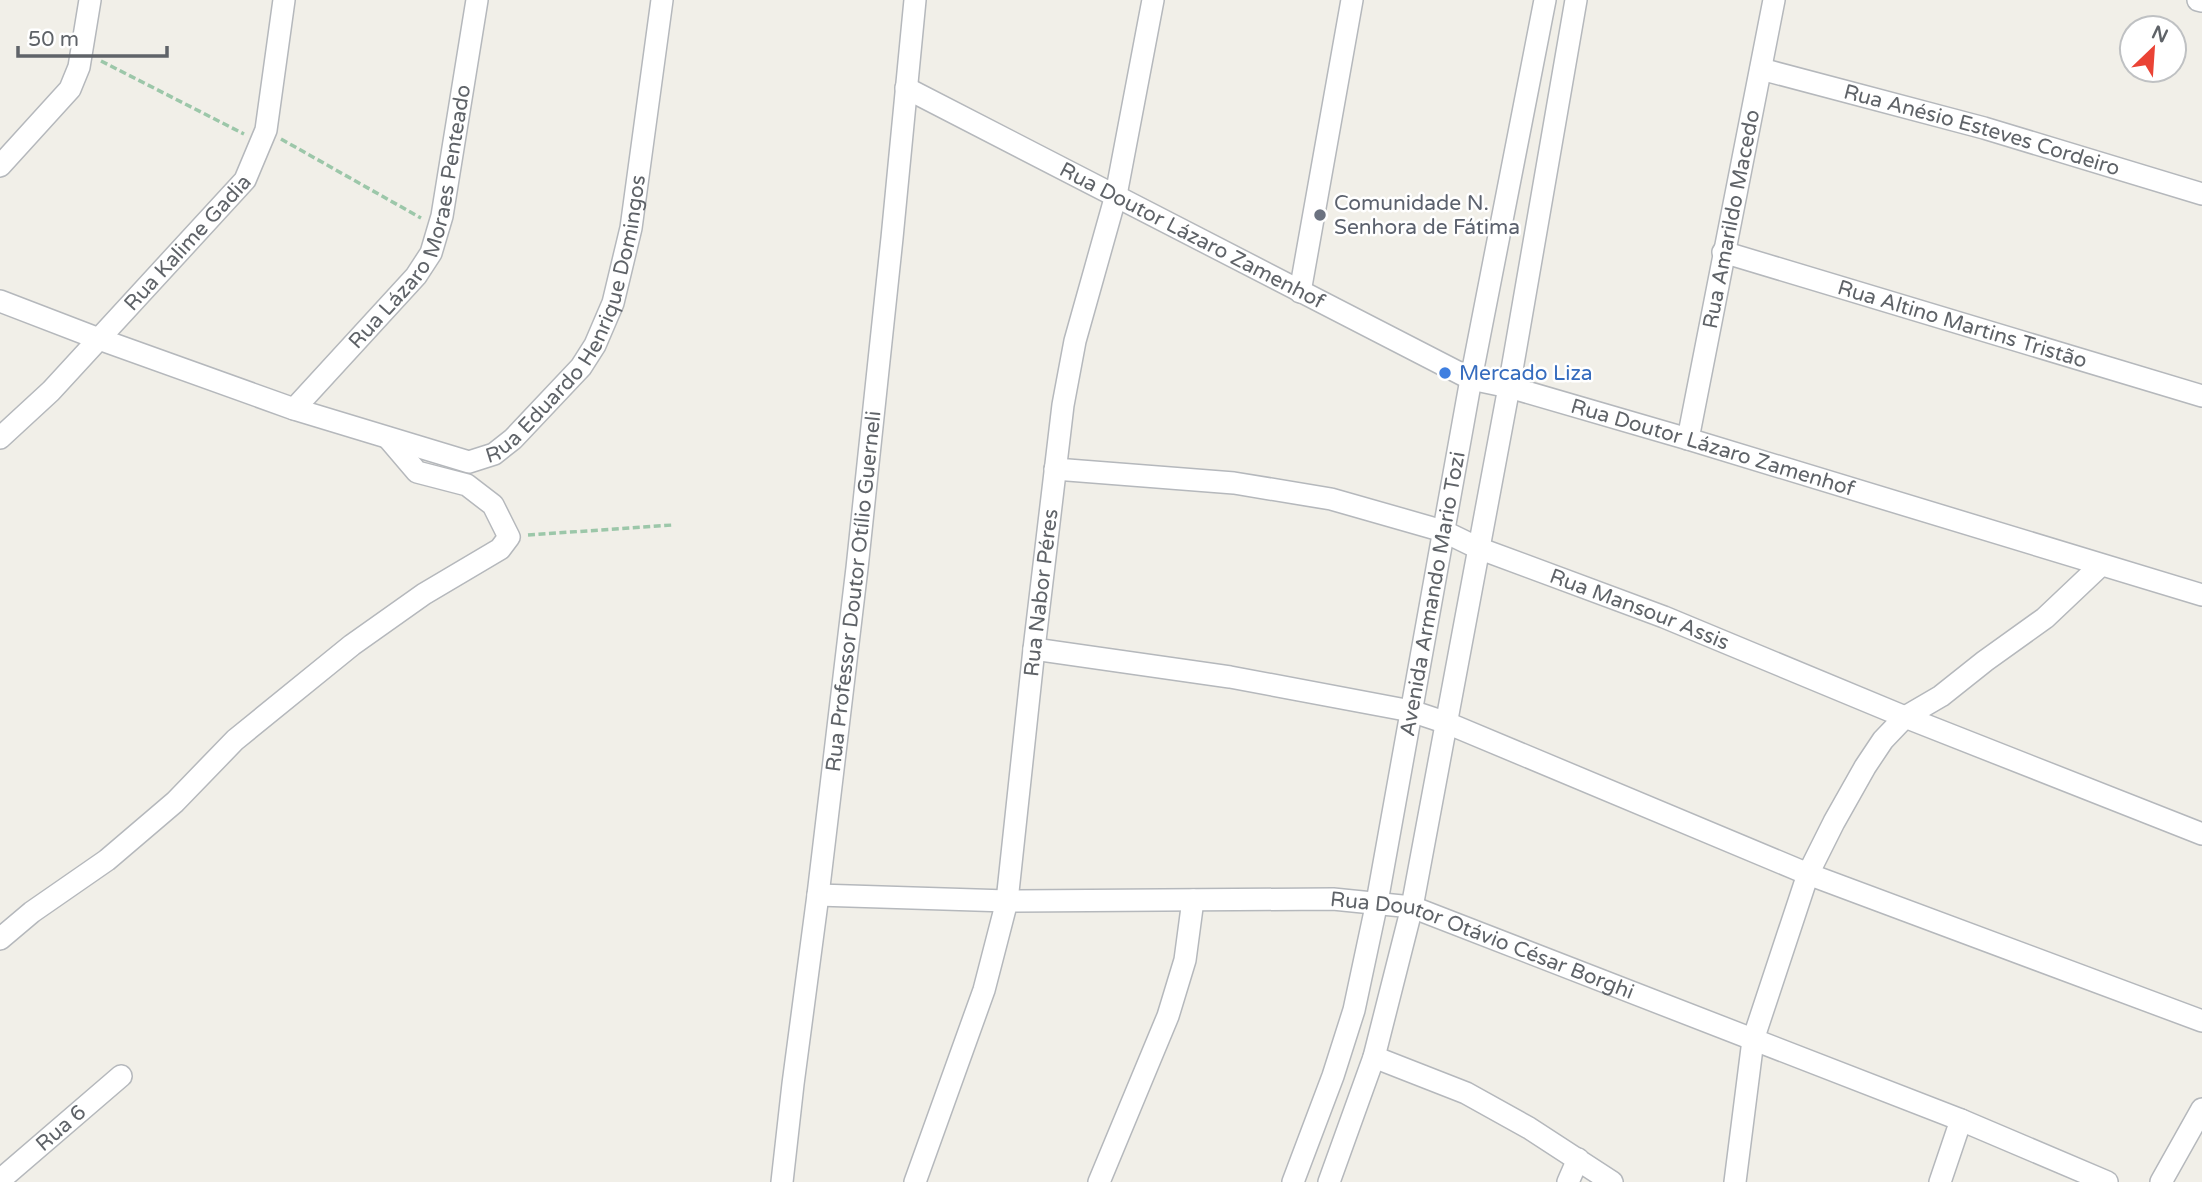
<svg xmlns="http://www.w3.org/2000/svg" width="2202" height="1182" font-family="'Varela Round',sans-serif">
<rect width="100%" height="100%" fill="#f1efe8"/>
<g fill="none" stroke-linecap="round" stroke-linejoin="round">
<defs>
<g id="minor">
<path d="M2198,0L2202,1"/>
<path id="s1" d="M1761,69L1984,128L2202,194"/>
<path id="s2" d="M906,88L1471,379L1509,387L1688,439L2202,595"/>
<path d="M0,166L70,89L79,67L90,0"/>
<path id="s3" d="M1723,252L2202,396"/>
<path d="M1300,292L1352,0"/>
<path id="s4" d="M0,301L99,339L294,409L469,462L494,454L513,439L581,367L595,345L613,303L631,228L662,0"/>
<path id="s5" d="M294,409L416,276L431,253L442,216L477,0"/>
<path id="s6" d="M0,438L51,391L245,180L266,130L284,0"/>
<path id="s7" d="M1688,439L1774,0"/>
<path id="s8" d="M1055,469L1234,483L1331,499L1443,531L1478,548L1664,617L1905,717L2202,834"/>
<path d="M1034,649L1230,677L1411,711L1447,723L1808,874L2202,1021"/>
<path id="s9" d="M818,895L1007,901L1333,899L1412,907L1961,1120L2107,1182"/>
<path d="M0,939L32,912L107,860L175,802L235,740L352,645L424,594L500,549L509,537L493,505L467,485L417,472L388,438"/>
<path d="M1374,1057L1466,1093L1529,1128L1612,1182"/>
<path id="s10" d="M0,1180L121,1076"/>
<path id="s11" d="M782,1182L793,1084L818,895L857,568L892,238L915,0"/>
<path id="s12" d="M915,1182L984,990L1007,901L1034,649L1063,405L1075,341L1116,195L1153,0"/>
<path d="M1099,1182L1168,1016L1185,960L1193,900"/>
<path id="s13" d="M1293,1182L1333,1076L1354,1010L1377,902L1471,379L1545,0"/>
<path d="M1329,1182L1374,1057L1412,907L1509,387L1576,0"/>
<path d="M1568,1182L1578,1159"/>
<path d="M1735,1182L1753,1040L1808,874L1834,822L1865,767L1883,740L1905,717L1941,696L1985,661L2045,618L2101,565"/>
<path d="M1940,1182L1961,1120"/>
<path d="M2161,1182L2202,1109"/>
</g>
</defs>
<use href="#minor" stroke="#b5b8bc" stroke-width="24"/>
<path stroke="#9cc7a9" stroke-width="3.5" stroke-dasharray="7 3.5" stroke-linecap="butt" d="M101,61L244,134
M281,139L421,218
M528,535L673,525"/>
<use href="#minor" stroke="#fff" stroke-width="21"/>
</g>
<circle fill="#6b7280" stroke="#fff" stroke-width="2.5" cx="1320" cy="215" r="7"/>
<circle fill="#3f7fe0" stroke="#fff" stroke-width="2.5" cx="1445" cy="373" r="7"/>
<g text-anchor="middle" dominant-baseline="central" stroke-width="5" stroke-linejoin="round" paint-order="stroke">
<g font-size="21" fill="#5f6368" stroke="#fff">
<text stroke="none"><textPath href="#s1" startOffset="229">Rua Anésio Esteves Cordeiro</textPath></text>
<text stroke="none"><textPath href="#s5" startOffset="233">Rua Lázaro Moraes Penteado</textPath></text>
<text stroke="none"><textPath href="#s7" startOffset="224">Rua Amarildo Macedo</textPath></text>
<text stroke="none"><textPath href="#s2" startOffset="322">Rua Doutor Lázaro Zamenhof</textPath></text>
<text stroke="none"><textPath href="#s6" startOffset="271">Rua Kalime Gadia</textPath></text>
<text stroke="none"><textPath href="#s4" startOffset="681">Rua Eduardo Henrique Domingos</textPath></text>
<text stroke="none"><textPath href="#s3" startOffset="250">Rua Altino Martins Tristão</textPath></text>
<text stroke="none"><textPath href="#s2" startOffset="887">Rua Doutor Lázaro Zamenhof</textPath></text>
<text stroke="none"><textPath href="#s11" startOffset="595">Rua Professor Doutor Otílio Guerneli</textPath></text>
<text stroke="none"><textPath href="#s12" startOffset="606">Rua Nabor Péres</textPath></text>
<text stroke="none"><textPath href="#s13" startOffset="606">Avenida Armando Mario Tozi</textPath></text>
<text stroke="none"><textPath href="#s8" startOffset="606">Rua Mansour Assis</textPath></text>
<text stroke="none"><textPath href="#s9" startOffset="672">Rua Doutor Otávio César Borghi</textPath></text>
<text stroke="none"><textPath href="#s10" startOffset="80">Rua 6</textPath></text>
</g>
<g font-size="21" fill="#5b616d" stroke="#fff" text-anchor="start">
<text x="1334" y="203">Comunidade N.<tspan x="1334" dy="24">Senhora de Fátima</tspan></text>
</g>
<g font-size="21" fill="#366cbe" stroke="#fff" text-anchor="start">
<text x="1459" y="373">Mercado Liza</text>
</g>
</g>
<g transform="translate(2153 49) rotate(25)"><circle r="33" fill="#ffffff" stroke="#bfc1c3" stroke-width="2"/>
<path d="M0-5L12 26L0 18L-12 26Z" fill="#ea4335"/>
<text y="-10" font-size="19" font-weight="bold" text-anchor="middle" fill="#5f6368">N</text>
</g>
<path d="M18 46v10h149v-10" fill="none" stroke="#5f6368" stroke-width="3.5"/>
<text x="28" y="46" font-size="21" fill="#5f6368" stroke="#ffffff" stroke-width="5" paint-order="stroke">50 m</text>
</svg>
